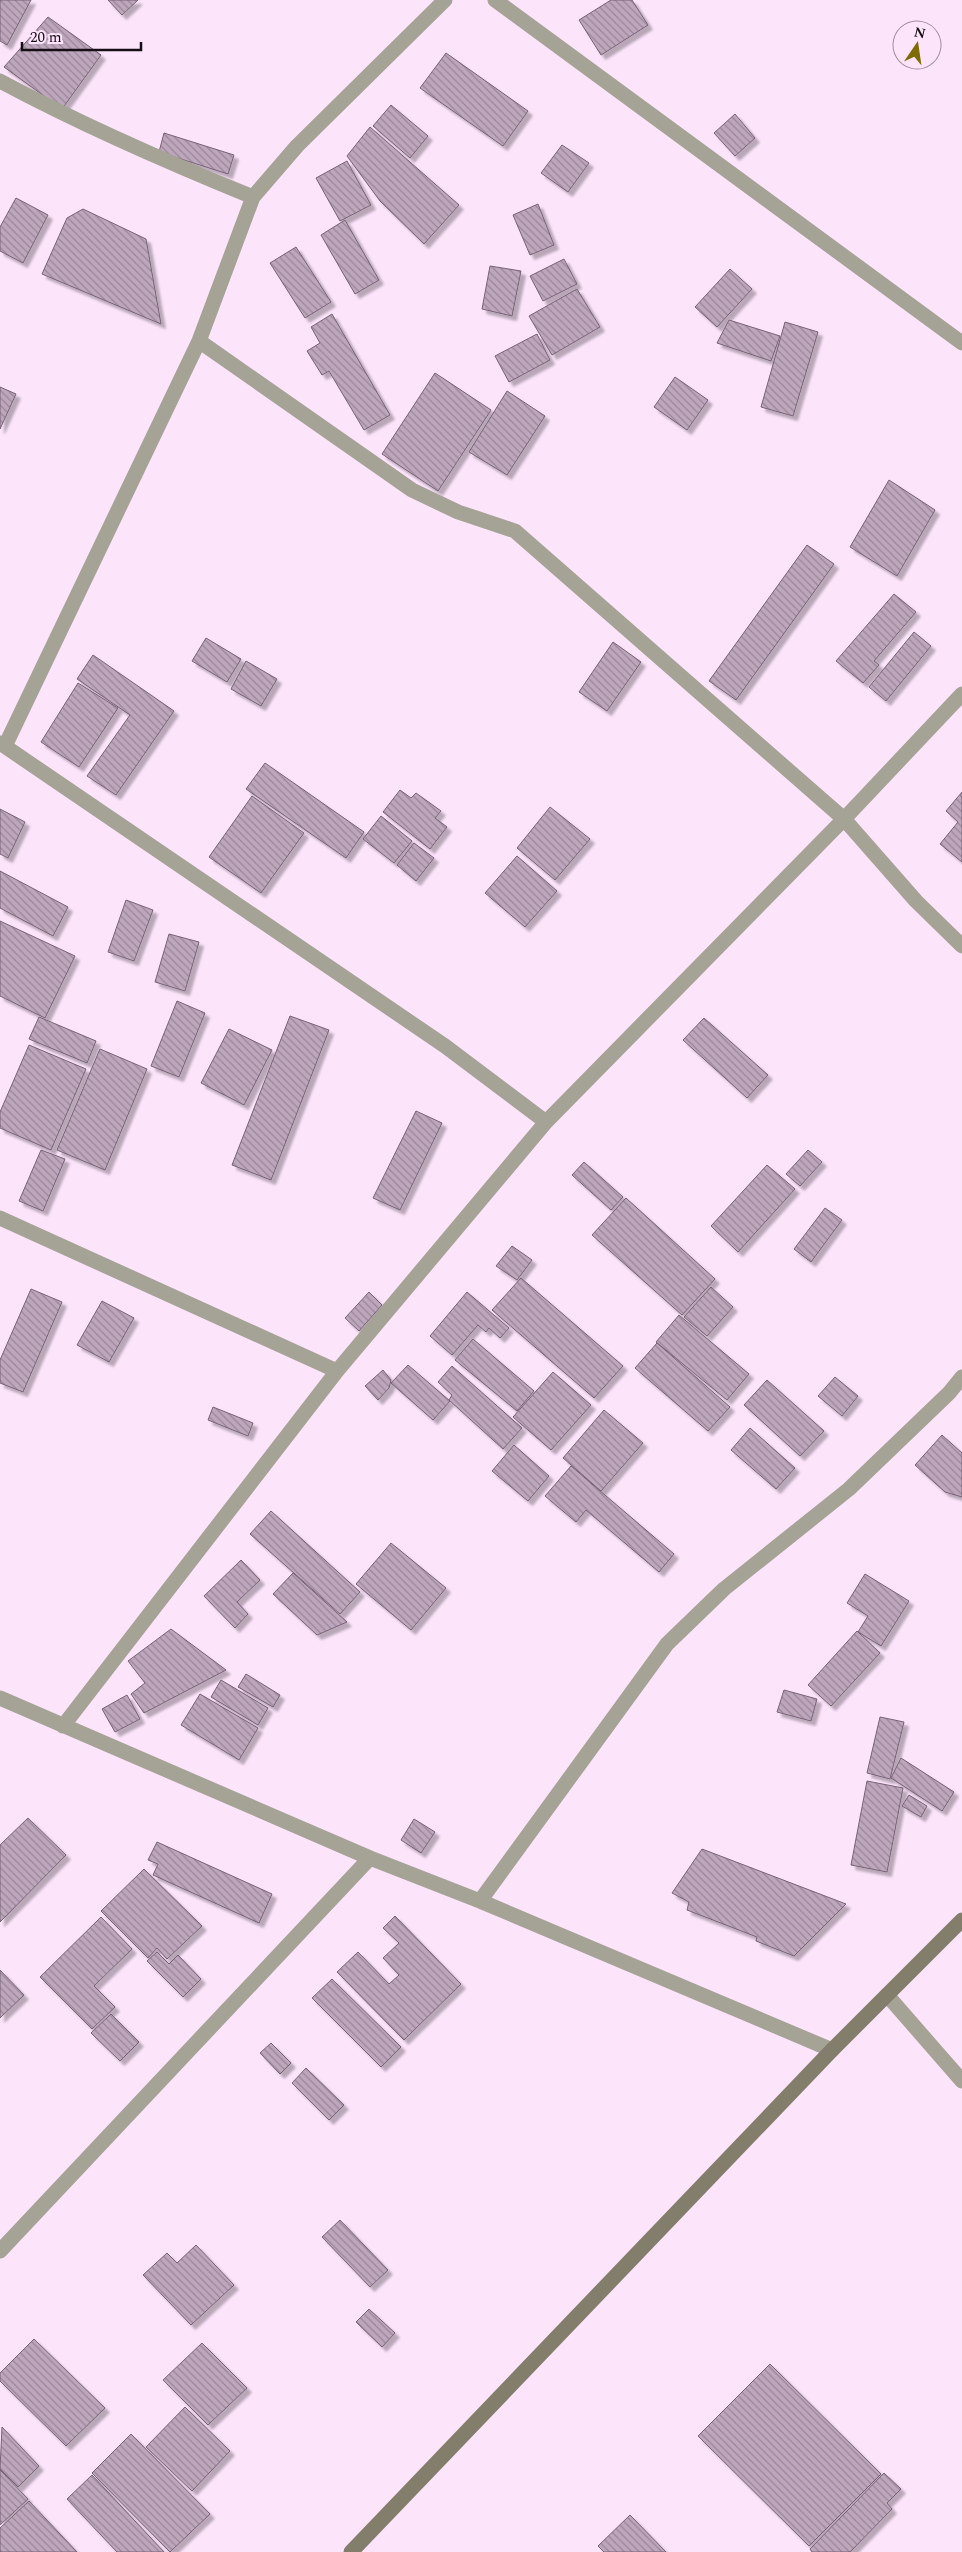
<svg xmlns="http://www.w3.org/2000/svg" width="962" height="2552" font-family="Spectral,serif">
<defs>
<pattern id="building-back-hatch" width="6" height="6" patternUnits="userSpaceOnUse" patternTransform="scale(1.25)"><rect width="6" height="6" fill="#bea7bd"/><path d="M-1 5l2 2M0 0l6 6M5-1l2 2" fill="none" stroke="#998698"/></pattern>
<filter id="shadow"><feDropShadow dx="4.5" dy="4.5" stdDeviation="1" flood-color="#0004"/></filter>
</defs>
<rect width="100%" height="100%" fill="#fce4fb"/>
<path fill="url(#building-back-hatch)" stroke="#776276" filter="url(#shadow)" d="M0,0H31L7,45L0,41Z
M108,0H138L122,15Z
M611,0H632L648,25L601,55L579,20Z
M48,17L101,55L62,109L4,67Z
M446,53L528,111L503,146L420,88Z
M391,105L428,136L410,158L373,126Z
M735,114L755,138L735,156L714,133Z
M370,127L459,205L424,244L380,201L347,156Z
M164,133L234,155L228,174L159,152Z
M562,145L589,163L568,192L541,173Z
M347,161L371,205L340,221L316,178Z
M16,198L48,215L23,263L0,251V227Z
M538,204L554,245L530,255L513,215Z
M83,209L146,239L161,324L42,274L67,218Z
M345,220L379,280L355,294L321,235Z
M296,247L331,302L305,318L270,263Z
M564,259L577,284L543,301L530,276Z
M490,266L521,271L512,316L482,309Z
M730,269L752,289L717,327L695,307Z
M577,289L600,327L552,355L529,316Z
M332,314L390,415L364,430L329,371L322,375L307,351L320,343L311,327Z
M729,320L780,336L771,361L717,343Z
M785,322L818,332L793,416L761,407Z
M537,334L550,360L509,382L495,356Z
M435,373L491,410L438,491L382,454Z
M675,377L708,400L687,430L654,407Z
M0,387L16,394L0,429Z
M507,391L545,416L507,475L469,452Z
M889,480L935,510L897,576L850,547Z
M807,545L834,564L736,700L709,681Z
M894,594L916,612L874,661L879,665L863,683L836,661Z
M914,632L931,646L886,701L869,687Z
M206,638L241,659L227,682L192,661Z
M613,642L641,662L607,711L579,692Z
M93,655L174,711L116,795L87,776L130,715L77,679Z
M246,661L277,679L261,706L231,689Z
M78,683L118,708L79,767L41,742Z
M265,763L364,832L346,858L246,789Z
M400,790L411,798L416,793L441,811L435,818L447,827L430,849L383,812Z
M962,792V862L940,844L958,822L946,811Z
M252,796L304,833L261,893L209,857Z
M550,807L590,839L555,880L517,848Z
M0,809L25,822L8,858L0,854Z
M381,816L412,841L394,863L363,839Z
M414,843L434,858L416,881L397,865Z
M517,856L557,891L525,927L485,893Z
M0,871L68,907L53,936L0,908Z
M126,900L153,910L134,961L108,952Z
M0,921L75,956L45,1018L0,996Z
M169,934L199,942L185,991L155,982Z
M177,1001L205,1013L179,1077L151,1066Z
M290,1016L329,1030L271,1180L232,1165Z
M39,1017L96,1041L87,1063L29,1039Z
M704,1018L768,1075L747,1098L683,1040Z
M229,1029L272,1050L244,1105L201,1083Z
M29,1045L86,1069L51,1150L0,1128V1112Z
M100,1049L147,1069L105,1170L57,1150Z
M416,1111L442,1123L400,1210L373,1198Z
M41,1150L65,1159L43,1211L19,1201Z
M808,1150L822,1162L800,1186L786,1174Z
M584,1162L623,1197L611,1210L572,1175Z
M767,1165L795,1189L738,1252L711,1226Z
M626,1198L715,1279L682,1315L592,1235Z
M825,1208L842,1220L811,1262L794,1249Z
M512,1246L532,1260L517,1280L496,1266Z
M521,1278L623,1366L594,1398L492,1310Z
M711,1287L733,1307L707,1336L684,1317Z
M31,1289L62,1302L23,1392L0,1383V1360Z
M369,1292L382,1305L359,1331L345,1318Z
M467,1292L509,1328L500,1338L489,1328L486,1332L478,1325L452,1355L430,1336Z
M102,1301L134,1318L109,1362L77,1345Z
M679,1315L749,1374L727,1400L656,1342Z
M473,1339L534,1391L517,1411L455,1360Z
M657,1343L730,1407L708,1431L635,1368Z
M408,1365L450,1401L433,1420L391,1383Z
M452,1366L522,1428L503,1449L449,1400L452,1395L438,1382Z
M383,1370L391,1380L389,1388L378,1400L365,1386Z
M553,1372L591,1405L551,1450L513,1417Z
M835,1377L858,1396L842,1416L818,1396Z
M767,1380L824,1431L800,1456L744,1405Z
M213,1407L253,1423L248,1436L208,1420Z
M604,1410L643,1443L601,1491L563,1458Z
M750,1428L795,1468L776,1489L731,1450Z
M942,1435L962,1453V1497L945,1492L915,1465Z
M514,1445L549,1476L528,1501L492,1471Z
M571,1466L674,1554L659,1572L586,1510L576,1522L545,1496Z
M271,1511L360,1592L340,1614L250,1534Z
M391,1543L446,1588L411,1630L356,1584Z
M241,1560L260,1580L237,1602L248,1614L235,1628L204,1596Z
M293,1573L347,1622L317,1635L273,1594Z
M865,1574L909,1601L881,1646L858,1632L868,1616L847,1603Z
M171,1629L226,1670L144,1713L131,1694L145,1683L128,1661Z
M857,1631L880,1653L831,1706L808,1685Z
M246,1674L280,1695L273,1707L238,1687Z
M221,1680L268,1708L258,1725L211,1697Z
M784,1690L817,1699L811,1721L777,1712Z
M200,1694L258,1728L239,1760L181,1725Z
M127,1695L140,1719L115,1732L102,1709Z
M880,1717L904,1722L890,1779L867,1773Z
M901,1758L954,1792L942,1811L891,1778Z
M867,1781L903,1788L887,1872L851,1865Z
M909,1795L927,1806L921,1817L902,1806Z
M28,1818L66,1855L0,1922V1845Z
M414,1819L435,1832L421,1853L401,1840Z
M157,1842L272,1894L259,1923L153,1875L158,1864L148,1860Z
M702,1849L846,1904L794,1956L756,1941L757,1937L687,1910L689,1902L672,1893Z
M144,1869L202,1926L167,1959L157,1948L148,1958L101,1911Z
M395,1916L461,1984L404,2040L337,1972L358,1952L389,1984L399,1975L383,1958L399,1943L383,1928Z
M101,1917L132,1949L94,1986L115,2007L92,2029L40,1977Z
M157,1952L169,1964L178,1955L201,1979L183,1997L147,1961Z
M0,1970L24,1995L0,2018Z
M332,1979L401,2047L381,2067L312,1998Z
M111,2014L139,2042L120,2061L91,2033Z
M271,2043L291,2063L280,2074L260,2053Z
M306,2068L344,2105L329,2120L292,2083Z
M340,2220L388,2270L370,2287L322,2237Z
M196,2245L234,2285L191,2325L143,2275L167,2253L177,2263Z
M369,2309L395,2333L382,2347L356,2322Z
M34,2339L105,2408L66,2446L0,2381V2373Z
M202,2343L247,2388L208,2425L163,2380Z
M770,2364L881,2474L809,2546L698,2436Z
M185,2407L230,2451L192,2491L146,2447Z
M2,2427L39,2466L18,2487L0,2469Z
M131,2434L210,2514L170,2552L92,2473Z
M0,2470L28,2499L0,2525Z
M884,2473L901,2489L887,2503L892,2509L850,2552H812L810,2549Z
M92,2475L164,2552H117L67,2499Z
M29,2501L77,2552H0V2528Z
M630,2515L666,2552H604L598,2546Z"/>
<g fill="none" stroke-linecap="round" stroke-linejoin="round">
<path stroke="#a5a296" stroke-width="15" d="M495,0L962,343
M0,81C82,125 167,162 253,197L199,341L5,746
M253,197L297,146L445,0
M199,341L412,490L458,512L515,531L844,819L916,901L962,946
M0,743L445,1046L546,1122L844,819L962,694
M0,1218L337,1371
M0,1698L370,1858L480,1901L832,2050
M63,1726L337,1371L546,1122
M480,1901L667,1644L724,1589L849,1489L949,1393L962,1377
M887,1995L962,2081
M0,2251L370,1858"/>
<path stroke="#837e6c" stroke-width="15" d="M351,2552L832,2050L962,1920"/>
</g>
<g transform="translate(917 45) rotate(13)"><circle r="24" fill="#fce4fb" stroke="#a08e9f"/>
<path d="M0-4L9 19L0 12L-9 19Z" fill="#7f6b04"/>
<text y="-8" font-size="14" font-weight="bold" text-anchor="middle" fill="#160e15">N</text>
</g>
<path d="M22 42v8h119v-8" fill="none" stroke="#160e15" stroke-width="2.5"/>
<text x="30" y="42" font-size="15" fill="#160e15" stroke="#fce4fb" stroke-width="4" paint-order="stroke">20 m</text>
</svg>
